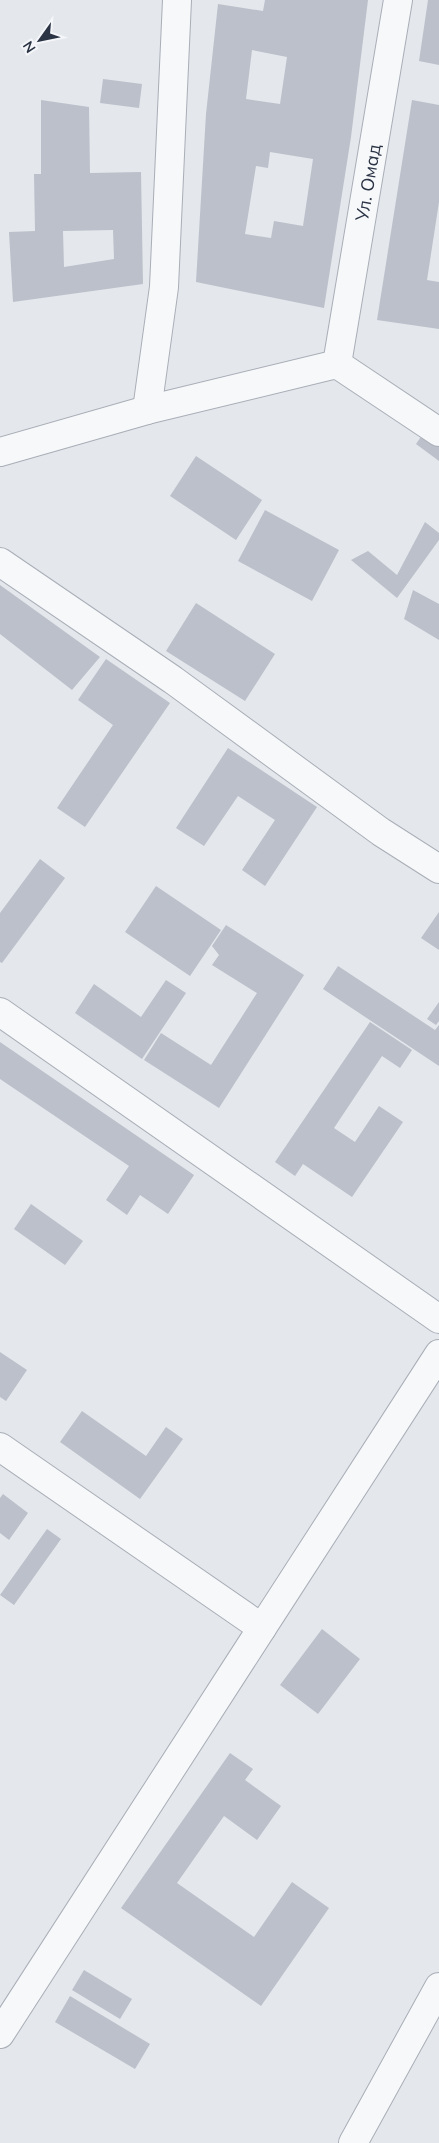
<svg xmlns="http://www.w3.org/2000/svg" width="439" height="2143" font-family="Mulish,sans-serif">
<rect width="100%" height="100%" fill="#e4e7ec"/>
<path fill="#bbc0ca" fill-rule="evenodd" d="M265,0H368L351,137L324,308L196,282L206,114L218,4L263,11ZM252,50L287,57L280,104L246,99ZM270,152L313,159L303,226L274,221L271,238L245,234L256,166L268,168Z
M428,0H439V65L419,61Z
M103,79L142,84L139,108L100,103Z
M41,100L89,107L90,173L141,172L143,284L13,302L9,232L35,231L34,174H41ZM113,230L114,259L64,267L63,231Z
M412,100L439,105V202L427,280L439,282V329L377,320Z
M427,428L439,437V461L416,444Z
M196,456L262,500L236,540L170,496Z
M265,510L339,550L312,601L238,561Z
M425,522L439,533V540L397,598L351,560L368,551L397,575Z
M0,585L100,657L72,690L0,634Z
M413,590L439,604V640L404,619Z
M196,603L275,654L245,701L166,651Z
M106,659L170,703L85,827L57,808L113,725L78,700Z
M228,748L317,807L265,886L242,870L275,820L238,796L204,846L176,828Z
M40,859L65,878L2,963L0,962V913Z
M156,886L221,930L190,976L125,932Z
M439,912V950L421,938Z
M226,925L304,975L219,1108L144,1060L161,1033L211,1065L257,993L212,965L219,955L212,946Z
M338,966L435,1030L439,1025V1066L323,989Z
M166,980L186,993L142,1059L75,1013L94,984L141,1017Z
M439,1002V1021L436,1025L427,1019Z
M370,1022L412,1050L400,1068L382,1056L334,1128L355,1142L379,1106L403,1122L352,1197L303,1164L295,1176L275,1162Z
M0,1042L194,1175L168,1214L140,1195L127,1215L106,1200L129,1166L0,1079Z
M31,1204L83,1241L65,1265L14,1229Z
M0,1352L27,1370L6,1401L0,1397Z
M82,1411L146,1456L166,1427L183,1439L140,1499L60,1442Z
M3,1494L28,1513L9,1540L0,1533V1498Z
M47,1529L61,1539L14,1605L0,1595Z
M322,1629L360,1659L318,1714L280,1685Z
M230,1753L253,1769L245,1780L281,1806L257,1840L224,1816L177,1883L254,1937L292,1882L329,1908L261,2006L121,1908Z
M84,1970L132,1999L120,2019L72,1990Z
M70,1996L150,2044L135,2069L55,2022Z"/>
<g fill="none" stroke-linecap="round" stroke-linejoin="round">
<defs>
<g id="minor">
<path d="M177,0L164,287L147,410L337,364L439,432"/>
<path id="s1" d="M337,364L398,0"/>
<path d="M0,452L147,410"/>
<path d="M0,562L173,680L381,832L439,869"/>
<path d="M0,1012L439,1319"/>
<path d="M0,1447L262,1628L0,2034"/>
<path d="M262,1628L439,1354"/>
<path d="M353,2143L439,1987"/>
</g>
</defs>
<use href="#minor" stroke="#a9aeb7" stroke-width="30"/>
<use href="#minor" stroke="#f7f8fa" stroke-width="28"/>
</g>
<g text-anchor="middle" dominant-baseline="central" stroke-width="4.5" stroke-linejoin="round" paint-order="stroke">
<g font-size="18" fill="#2b3445" stroke="#f4f6f9">
<text stroke="none"><textPath href="#s1" startOffset="184">Ул. Омад</textPath></text>
</g>
</g>
<g transform="translate(40 40) rotate(237)" stroke="#f4f6f9" stroke-width="4" paint-order="stroke">
<path d="M0-4L9 19L0 12L-9 19Z" fill="#2b3445"/>
<text y="-8" font-size="14" font-weight="bold" text-anchor="middle" fill="#2b3445">N</text>
</g>
</svg>
